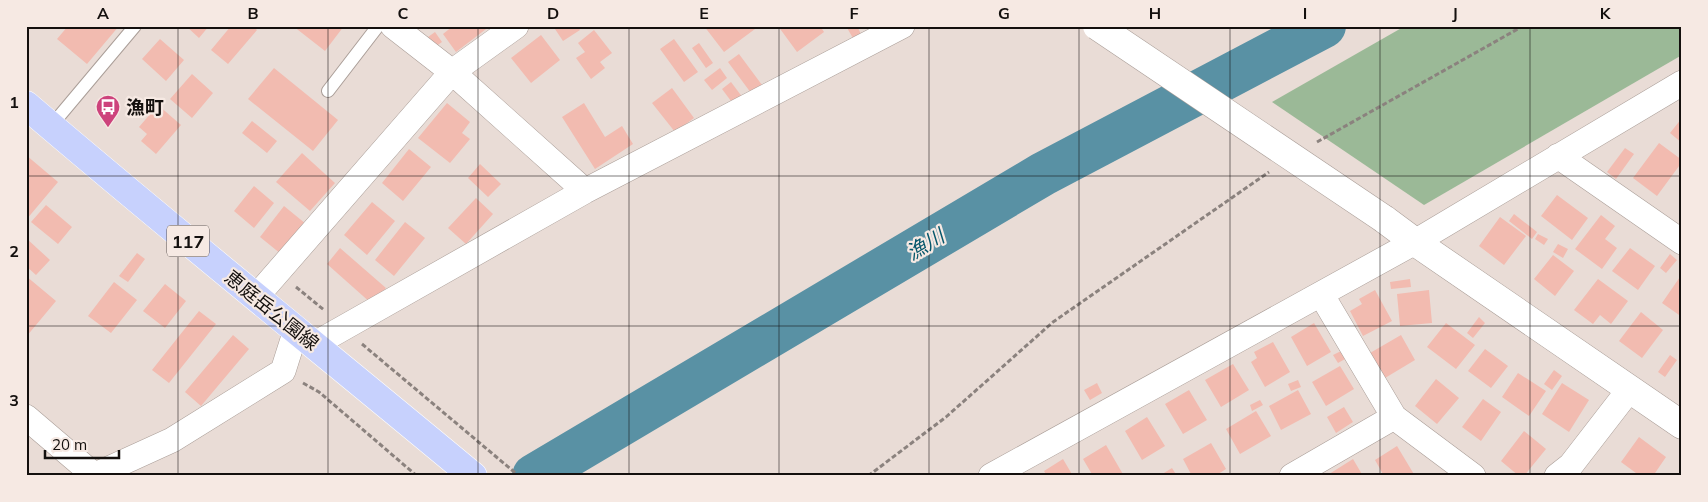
<svg xmlns="http://www.w3.org/2000/svg" width="1708" height="502" font-family="Mulish,'Noto Sans JP',sans-serif">
<rect width="100%" height="100%" fill="#e9dcd6"/>
<path fill="#9bb997" d="M1405,26H1682V55L1424,205L1272,102Z"/>
<g fill="none" stroke-linecap="round" stroke-linejoin="round">
<path stroke="#5991a4" stroke-width="44" d="M534,476L1043,174L1324,26"/>
</g>
<path fill="#f2bbb0" d="M68,26H119L87,64L57,39Z
M186,26H209L199,38Z
M231,26H253L257,30L228,64L211,50Z
M293,26H344L325,51Z
M453,26H490L456,52L443,34Z
M553,26H578L580,30L563,41Z
M704,26H753L755,29L724,52Z
M778,26H820L824,32L797,52Z
M846,26H857L862,36L854,40Z
M594,30L612,53L600,62L605,68L591,79L576,58L585,52L578,43Z
M435,32L442,42L435,47L428,37Z
M541,35L560,60L531,83L511,58Z
M160,39L184,60L166,81L142,59Z
M674,39L698,72L684,82L660,49Z
M699,43L713,63L706,68L692,48Z
M739,54L762,85L751,93L728,62Z
M274,68L338,120L313,151L248,99Z
M720,68L727,78L712,90L704,80Z
M192,74L213,93L192,118L170,99Z
M731,82L743,98L734,105L722,89Z
M672,88L694,118L675,132L652,103Z
M447,103L470,122L462,133L470,139L450,163L418,138Z
M584,103L605,137L622,126L633,144L595,169L562,117Z
M158,105L181,125L156,154L141,141L147,134L139,127Z
M1682,118V143L1670,133Z
M252,121L277,141L267,153L242,133Z
M1659,143L1682,160V162L1657,196L1633,178Z
M1625,148L1634,154L1616,179L1607,172Z
M409,149L431,167L403,201L382,183Z
M302,153L335,183L310,211L276,182Z
M26,155L58,182L26,220Z
M480,164L501,184L488,197L468,178Z
M254,186L274,203L254,228L234,211Z
M1557,195L1588,218L1572,240L1541,216Z
M476,198L493,214L466,244L448,228Z
M372,202L395,221L367,255L344,235Z
M46,205L72,227L58,244L31,222Z
M284,206L306,224L281,254L260,237Z
M1514,214L1537,232L1532,239L1509,221Z
M1601,215L1615,226L1605,239L1617,248L1602,269L1575,249Z
M1500,217L1526,236L1504,265L1479,246Z
M405,222L425,238L394,276L375,260Z
M1538,234L1548,239L1544,245L1535,239Z
M26,238L50,260L36,275L26,266Z
M1558,244L1568,249L1563,258L1553,252Z
M340,248L386,288L372,304L327,264Z
M1630,248L1655,266L1638,290L1612,271Z
M137,253L145,259L128,282L119,276Z
M1670,254L1677,260L1666,273L1660,268Z
M1553,255L1574,271L1555,296L1534,279Z
M1682,274V317L1662,303Z
M26,276L56,301L26,337Z
M1410,279L1411,287L1391,289L1390,282Z
M1598,279L1628,301L1611,324L1600,315L1593,324L1574,310Z
M114,282L137,300L111,333L88,316Z
M165,284L186,301L165,328L143,311Z
M1375,290L1392,321L1363,336L1350,311L1362,304L1359,299Z
M1429,290L1432,323L1400,326L1397,294Z
M199,311L216,324L169,383L152,370Z
M1641,312L1663,330L1642,358L1619,341Z
M1479,317L1485,323L1473,338L1467,333Z
M1314,323L1331,352L1307,366L1291,337Z
M1446,323L1475,345L1456,369L1427,347Z
M233,335L249,349L201,406L185,392Z
M1401,335L1415,360L1385,378L1370,353Z
M1273,342L1290,372L1265,387L1251,362L1257,358L1254,352Z
M1485,349L1508,366L1491,388L1468,371Z
M1341,351L1345,359L1338,363L1333,355Z
M1670,355L1677,360L1665,377L1658,372Z
M1233,364L1249,390L1221,407L1205,380Z
M1340,366L1354,389L1326,406L1312,382Z
M1554,370L1562,376L1552,390L1544,384Z
M1518,373L1546,391L1529,416L1502,397Z
M1436,379L1459,398L1437,424L1415,406Z
M1298,380L1301,387L1291,391L1288,384Z
M1097,383L1102,393L1090,400L1084,390Z
M1562,383L1589,400L1569,432L1542,414Z
M1189,390L1207,420L1183,434L1165,404Z
M1298,390L1311,414L1281,430L1269,406Z
M1483,399L1501,412L1481,441L1462,427Z
M1260,400L1263,405L1252,411L1250,405Z
M1344,407L1353,422L1336,433L1327,417Z
M1256,411L1271,436L1240,454L1226,429Z
M1147,417L1165,446L1142,460L1125,431Z
M1524,431L1546,449L1524,476H1519L1501,461Z
M1639,437L1666,457L1653,476H1640L1621,462Z
M1211,443L1226,469L1215,476H1192L1183,459Z
M1106,445L1124,476H1093L1083,459Z
M1397,446L1415,476H1384L1375,460Z
M1063,459L1073,476H1047L1044,471Z
M1353,459L1363,476H1326Z
M1172,468L1177,476H1159Z"/>
<g fill="none" stroke-linecap="round" stroke-linejoin="round">
<defs>
<path id="service" d="M328,91L378,26
M51,126L135,26"/>
<path id="minor" d="M393,26L452,72L585,191
M1558,156L1682,242
M1321,294L1394,417
M256,297L452,72L516,26
M315,344L585,191L902,26
M26,417L94,475
M93,476L172,440L283,371L296,330
M991,476L1415,242L1682,83
M1292,476L1394,417L1473,476
M1557,476L1571,465L1629,390"/>
<path id="tertiary" d="M1384,219L1415,242L1682,425"/>
<path id="primary" d="M26,105C173,231 324,352 473,476"/>
</defs>
<use href="#service" stroke="#aa9e98" stroke-width="14"/>
<use href="#minor" stroke="#aa9e98" stroke-width="26"/>
<use href="#tertiary" stroke="#aa9e98" stroke-width="29"/>
<use href="#primary" stroke="#fff" stroke-width="29"/>
<path stroke="#8b827e" stroke-width="3" stroke-dasharray="5 2.5" stroke-linecap="butt" d="M1317,142L1523,26
M296,287L324,310
M362,344L519,476
M303,383L319,392L417,476
M868,476L946,417L1053,322L1269,172"/>
<use href="#service" stroke="#fff" stroke-width="12"/>
<use href="#minor" stroke="#fff" stroke-width="25"/>
<use href="#tertiary" stroke="#fff" stroke-width="28"/>
<use href="#primary" stroke="#c7d1fd" stroke-width="28"/>
<defs>
<path id="tertiary-bridge" d="M1097,26L1384,219"/>
</defs>
<use href="#tertiary-bridge" stroke="#aa9e98" stroke-width="29" stroke-linecap="butt"/>
<use href="#tertiary-bridge" stroke="#fff" stroke-width="28"/>
</g>
<path fill="none" stroke="#14100e" stroke-width="1" stroke-opacity="0.55" d="M178,26V476M328,26V476M478,26V476M629,26V476M779,26V476M929,26V476M1079,26V476M1230,26V476M1380,26V476M1530,26V476M26,176H1682M26,326H1682"/>
<defs>
<symbol id="bus-pin" viewBox="-11 -11 22 30"><path d="M0 17L-7.5 6A9.5 9.5 0 1 1 7.5 6Z" fill="#cd437c" stroke="#f6e9e3"/><path d="M-5-6H5V4H4V6H2V4H-2V6H-4V4H-5ZM-3.5-4V0h7V-4ZM-3.5 1.2v1.5H-2V1.2ZM2 1.2v1.5H3.5V1.2Z" fill="#fff"/></symbol>
</defs>
<g fill-rule="evenodd">
<use href="#bus-pin" x="94" y="93" width="28" height="38"/>
</g>
<g text-anchor="middle" dominant-baseline="central" stroke-width="4.5" stroke-linejoin="round" paint-order="stroke">
<rect fill="#f6e9e3" stroke="#58514e" stroke-width="1" x="167" y="225.5" width="42" height="31" rx="4"/>
<g font-size="18" font-weight="bold" fill="#14100e">
<text x="188" y="241">117</text>
</g>
<g font-size="19" font-weight="bold" fill="#14100e" stroke="#f6e9e3" text-anchor="start">
<text x="126" y="107">漁町</text>
</g>
<g font-size="19" fill="#14100e" stroke="#f6e9e3">
<text transform="translate(272 310) rotate(39)">恵庭岳公園線</text>
</g>
<g font-size="20" font-style="italic" fill="#06576c" stroke="#f6e9e3">
<text transform="translate(925 244) rotate(-31)">漁川</text>
</g>
</g>
<rect width="1708" height="502" fill="none" stroke="#f6e9e3" stroke-width="55"/>
<path d="M45 450v8h74v-8" fill="none" stroke="#14100e" stroke-width="2.5"/>
<text x="52" y="450" font-size="15" fill="#14100e" stroke="#f6e9e3" stroke-width="4" paint-order="stroke">20 m</text>
<rect x="28" y="28" width="1652" height="446" fill="none" stroke="#14100e" stroke-width="2"/>
<g font-size="16" text-anchor="middle" font-weight="bold" fill="#14100e">
<text x="103" y="19">A</text>
<text x="253" y="19">B</text>
<text x="403" y="19">C</text>
<text x="553" y="19">D</text>
<text x="704" y="19">E</text>
<text x="854" y="19">F</text>
<text x="1004" y="19">G</text>
<text x="1155" y="19">H</text>
<text x="1305" y="19">I</text>
<text x="1455" y="19">J</text>
<text x="1605" y="19">K</text>
<text x="14" y="108">1</text>
<text x="14" y="257">2</text>
<text x="14" y="406">3</text>
</g>
</svg>
